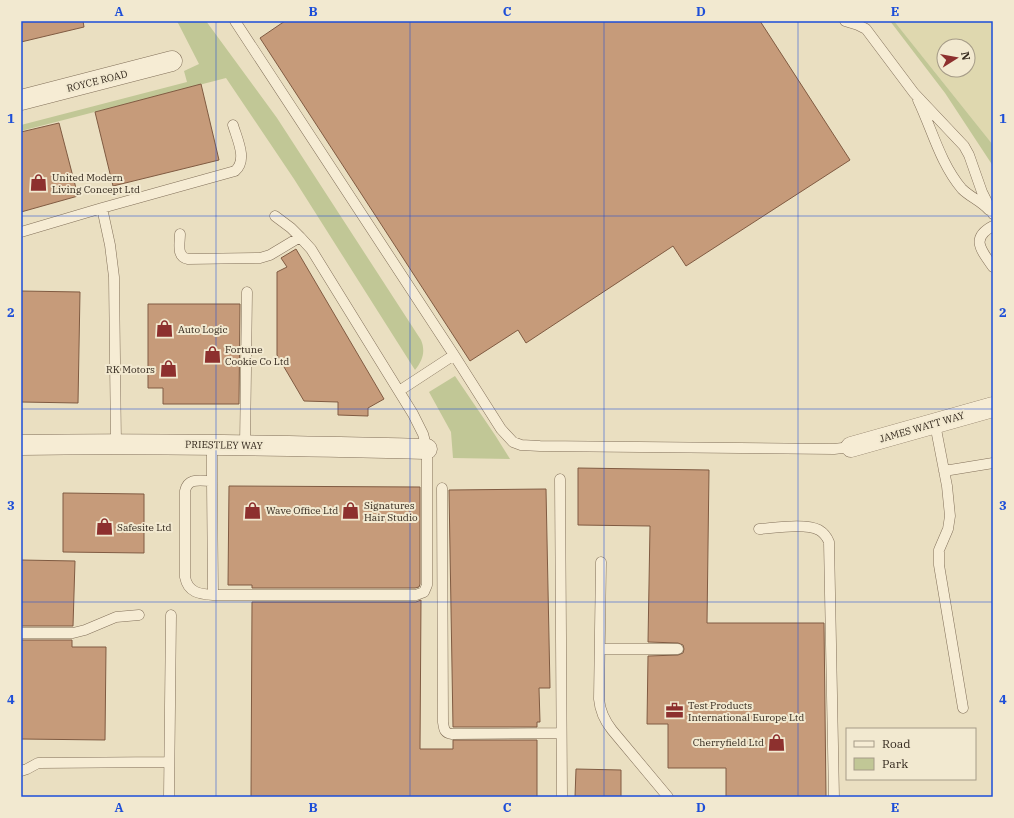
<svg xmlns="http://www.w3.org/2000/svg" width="1014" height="818" font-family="'IBM Plex Serif',serif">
<rect width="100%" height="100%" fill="#eadfc1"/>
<path fill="#dfd8af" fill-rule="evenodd" d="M894,21H993V145ZM944,46H968V70H944Z"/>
<path fill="#c1c796" d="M177,21H206L277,118L421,340C426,352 422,361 415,370L294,179L226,78L21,131V125L187,82L184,71L199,64Z
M890,21H894L993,145V166L945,93Z
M455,376L495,435L510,459L453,458L451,432L429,392Z"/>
<path fill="#c69b7a" stroke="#805b42" d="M21,21H83L84,27L21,42Z
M285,21H760L850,160L686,266L673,246L526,343L518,330L470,361L260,38Z
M201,84L219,160L113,186L95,112Z
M59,123L78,196L21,212V132Z
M296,249L384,399L368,408V416L338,415V402L304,401L277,355V272L287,267L281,258Z
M21,291L80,292L78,403L21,402Z
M148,304H240L239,404H163V388H148Z
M578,468L709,470L707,623H824L826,797H726V768H668V724H647L648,656L678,655L683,653L684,649L683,645L678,643L648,642L650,526L578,525Z
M229,486L420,487V584L419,587L415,588H252V585H228Z
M546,489L550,688H539L540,722H537V727H453L449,490Z
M63,493L144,494V553L63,552Z
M21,560L75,561L73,626H21Z
M421,600L420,749H453V740H537V797H251L252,602H416Z
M21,640H72V647H106L105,740L21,739Z
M576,769L621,770V797H575Z"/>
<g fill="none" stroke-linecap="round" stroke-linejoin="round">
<defs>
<path id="service" d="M235,21L454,355L501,429L513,442L521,445L540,446L834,449L851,447
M845,21L858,25L866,29L914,93L964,146L969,155L982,192L993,214
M918,100C932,129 940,163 962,189C970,197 981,201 989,210
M275,216L291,228L300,237
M993,226C970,238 981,250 993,267
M21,232L102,208
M180,234C180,243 176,257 188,259L260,258L270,255L300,237L311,249L413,414L423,434L427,449V585L424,592L416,595H213C200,594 188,593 185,577V491C188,477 201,481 212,481V445
M399,391L454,355
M935,424L947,486L950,516L948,529L939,550V565L963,708
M116,444L114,277L110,245L102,208L235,171C248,160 237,139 233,125
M245,445L247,292
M944,471L993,463
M560,479L562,797
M212,481L213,595
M442,488L443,722C444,729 444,733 452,734L561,733
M759,529C775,528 805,523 819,530C824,533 827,537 829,542L834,797
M601,562L599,699C600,711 604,720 612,730L668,797
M21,633H73L85,630L116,617L139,615
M600,649H678
M21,771L27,769L38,763L169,762
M169,797L171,615"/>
<path id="minor" d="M21,100L172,61
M21,445C156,443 291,446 427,449
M851,447L993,407"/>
</defs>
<use href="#service" stroke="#82705a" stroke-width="11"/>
<use href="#minor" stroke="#82705a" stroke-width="21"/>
<use href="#service" stroke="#f6ecd4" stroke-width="10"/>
<use href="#minor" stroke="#f6ecd4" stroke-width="20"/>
</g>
<path fill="none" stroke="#1d4ed8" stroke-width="1" stroke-opacity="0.55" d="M216,21V797M410,21V797M604,21V797M798,21V797M21,216H993M21,409H993M21,602H993"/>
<defs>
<symbol id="shop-bare" viewBox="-9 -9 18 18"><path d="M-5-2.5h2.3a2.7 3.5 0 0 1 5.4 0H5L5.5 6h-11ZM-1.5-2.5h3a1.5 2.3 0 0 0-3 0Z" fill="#8d302e" stroke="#f2e9d0" stroke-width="2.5" paint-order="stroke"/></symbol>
<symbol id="office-bare" viewBox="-9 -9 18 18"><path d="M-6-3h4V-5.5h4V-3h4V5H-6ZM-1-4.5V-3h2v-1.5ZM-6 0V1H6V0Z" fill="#8d302e" stroke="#f2e9d0" stroke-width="2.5" paint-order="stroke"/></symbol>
</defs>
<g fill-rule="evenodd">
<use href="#shop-bare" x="26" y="170" width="25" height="25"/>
<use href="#shop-bare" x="152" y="316" width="25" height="25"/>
<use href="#shop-bare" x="200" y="342" width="25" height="25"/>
<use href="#shop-bare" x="156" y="356" width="25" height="25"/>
<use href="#shop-bare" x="240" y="498" width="25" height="25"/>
<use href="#shop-bare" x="338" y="498" width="25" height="25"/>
<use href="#shop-bare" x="92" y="514" width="25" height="25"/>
<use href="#office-bare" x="662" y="698" width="25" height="25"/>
<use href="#shop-bare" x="764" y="730" width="25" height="25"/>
</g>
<g text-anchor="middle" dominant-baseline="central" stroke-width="4" stroke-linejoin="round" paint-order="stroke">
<g font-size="10" fill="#33281d" stroke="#f2e9d0">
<text transform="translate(97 81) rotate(-14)">ROYCE ROAD</text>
<text transform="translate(922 427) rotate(-16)">JAMES WATT WAY</text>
<text transform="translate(224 445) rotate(1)">PRIESTLEY WAY</text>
</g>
<g font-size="10" fill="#33281d" stroke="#f2e9d0" text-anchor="start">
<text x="52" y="177">United Modern<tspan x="52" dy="12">Living Concept Ltd</tspan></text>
<text x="178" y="329">Auto Logic</text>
<text x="225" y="349">Fortune<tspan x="225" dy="12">Cookie Co Ltd</tspan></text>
<text x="155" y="369" text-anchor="end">RK Motors</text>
<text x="364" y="505">Signatures<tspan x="364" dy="12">Hair Studio</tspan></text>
<text x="266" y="510">Wave Office Ltd</text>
<text x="117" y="527">Safesite Ltd</text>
<text x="688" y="705">Test Products<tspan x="688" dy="12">International Europe Ltd</tspan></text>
<text x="764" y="742" text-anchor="end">Cherryfield Ltd</text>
</g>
</g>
<rect width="1014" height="818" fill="none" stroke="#f2e9d0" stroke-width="44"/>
<rect x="846" y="728" width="130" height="52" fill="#f2e9d0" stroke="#a69c88"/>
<rect x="854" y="741" width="20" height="6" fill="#f6ecd4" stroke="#a69c88"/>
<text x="882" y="748" font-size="12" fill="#33281d">Road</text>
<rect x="854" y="758" width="20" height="12" fill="#c1c796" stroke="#a69c88"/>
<text x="882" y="768" font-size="12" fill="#33281d">Park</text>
<g transform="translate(956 58) rotate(79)"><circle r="19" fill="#f2e9d0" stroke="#a69c88"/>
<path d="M0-3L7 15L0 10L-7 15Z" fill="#8d302e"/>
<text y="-6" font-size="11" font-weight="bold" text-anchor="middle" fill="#33281d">N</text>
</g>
<rect x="22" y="22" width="970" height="774" fill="none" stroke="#1d4ed8" stroke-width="1.5"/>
<g font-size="13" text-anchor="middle" font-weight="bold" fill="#1d4ed8">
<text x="119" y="16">A</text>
<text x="313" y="16">B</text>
<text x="507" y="16">C</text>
<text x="701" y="16">D</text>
<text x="895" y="16">E</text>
<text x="11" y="123">1</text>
<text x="1003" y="123">1</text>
<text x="11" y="317">2</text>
<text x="1003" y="317">2</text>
<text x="11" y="510">3</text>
<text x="1003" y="510">3</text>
<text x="11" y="704">4</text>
<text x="1003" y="704">4</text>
<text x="119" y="812">A</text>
<text x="313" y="812">B</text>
<text x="507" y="812">C</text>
<text x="701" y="812">D</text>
<text x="895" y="812">E</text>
</g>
</svg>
